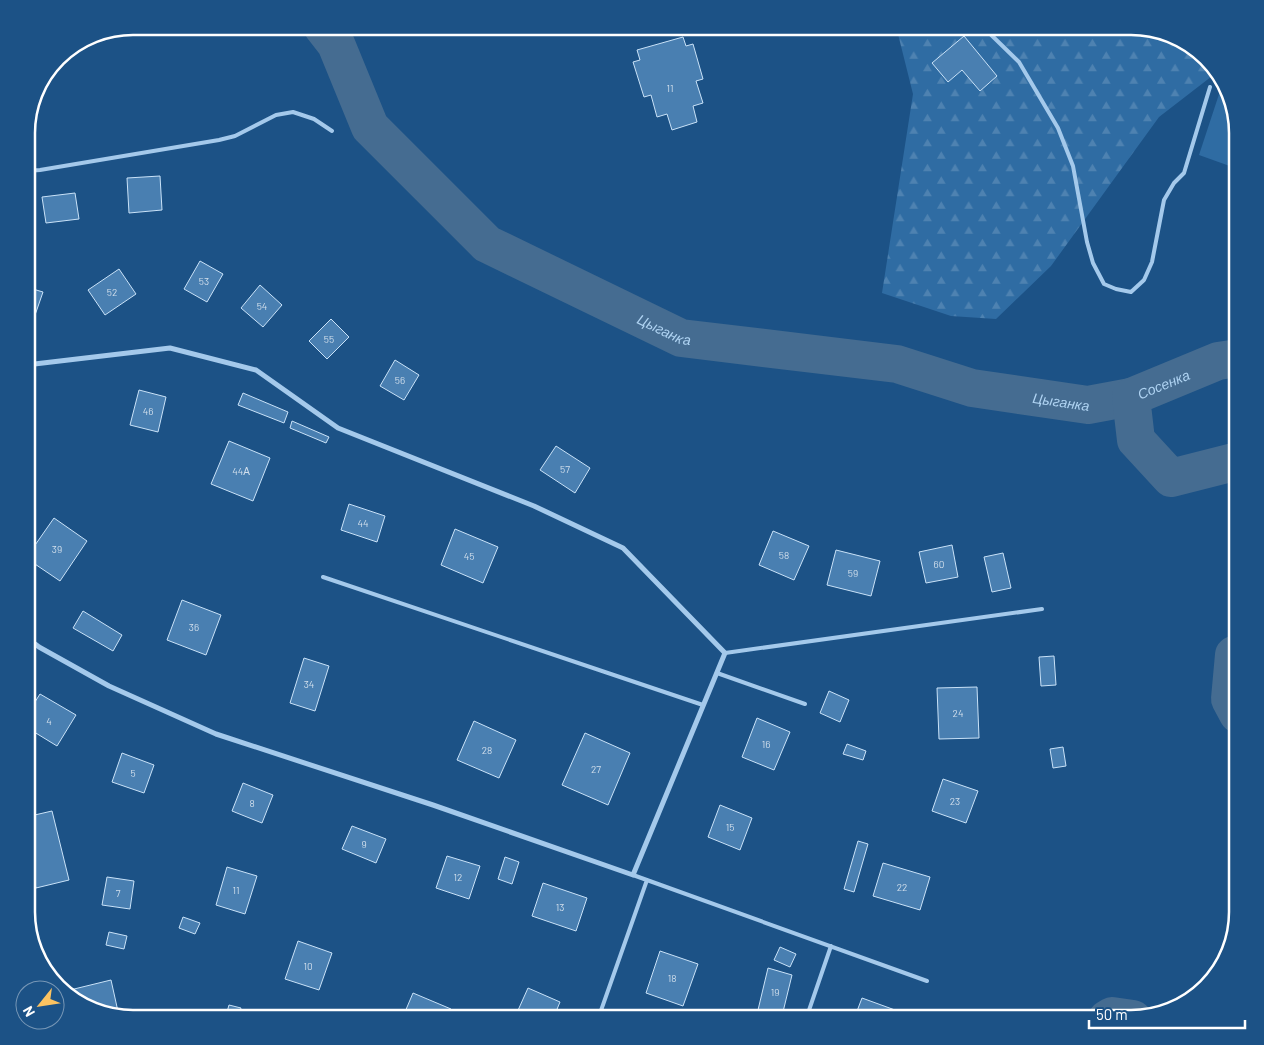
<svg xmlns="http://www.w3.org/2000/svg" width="1264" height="1045" font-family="Barlow,sans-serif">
<defs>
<pattern id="forest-firs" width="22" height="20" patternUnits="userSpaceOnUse" patternTransform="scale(1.25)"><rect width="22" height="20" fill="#2f6ca3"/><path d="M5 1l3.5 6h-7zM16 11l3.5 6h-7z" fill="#4e82b1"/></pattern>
</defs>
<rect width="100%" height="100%" fill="#1c5286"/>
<path fill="url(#forest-firs)" d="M896,26H1132L1172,34L1202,53L1216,73L1159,117L1051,266L996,319L951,316L882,293L913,94Z"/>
<path fill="#2f6ca3" d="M1223,82C1239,105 1238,142 1238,169L1199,155Z"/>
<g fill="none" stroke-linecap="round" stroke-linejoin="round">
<g stroke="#456c91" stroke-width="38">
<path id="s1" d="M322,26L336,44L370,127L487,244L681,338L897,364L972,388L1088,405L1131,397"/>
<path id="s2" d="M1238,461L1171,478L1136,440L1131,397L1218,361L1238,358"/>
<path d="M1238,714L1230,699L1234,655H1238"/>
<path d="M1107,1019L1112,1016L1133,1019"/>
</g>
</g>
<path fill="#497fb1" stroke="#c9e2f8" d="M964,36L997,76L980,91L962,70L948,82L932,63Z
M683,37L686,46L693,44L703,79L696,81L703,103L693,106L697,122L672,130L667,114L657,117L651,95L644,97L633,62L640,60L637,50Z
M160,176L162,210L129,213L127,178Z
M75,193L79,219L46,223L42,197Z
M200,261L223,274L207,302L184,289Z
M119,269L136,294L105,315L88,290Z
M260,285L282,305L263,327L241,308Z
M26,287L43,292L34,318L26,316Z
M331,319L349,337L327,359L309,341Z
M395,360L419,375L404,400L380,386Z
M139,390L166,397L158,432L130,425Z
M243,393L288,412L284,423L238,405Z
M292,421L329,437L326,443L290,428Z
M229,441L270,458L253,501L211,484Z
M556,446L590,468L575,493L540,470Z
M349,504L385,516L377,542L341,530Z
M54,518L87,541L60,581L26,558Z
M455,529L498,547L483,583L441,565Z
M773,531L809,546L794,580L759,565Z
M952,545L958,577L926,583L919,552Z
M836,550L880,561L871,596L827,585Z
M1003,553L1011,588L992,592L984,557Z
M182,600L221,615L206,655L167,640Z
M83,611L122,635L113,651L73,628Z
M1054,656L1056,685L1041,686L1039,657Z
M304,658L329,666L315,711L290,703Z
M977,687L979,738L939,739L937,688Z
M829,691L849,700L840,722L820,713Z
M40,694L76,715L57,746L26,727V716Z
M757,718L790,732L774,770L742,757Z
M474,721L516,740L499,778L457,760Z
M585,733L630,753L608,805L562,785Z
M847,744L866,751L863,760L843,754Z
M1063,747L1066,766L1053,768L1050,749Z
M122,753L154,765L144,793L112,782Z
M943,779L978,791L966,823L932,811Z
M243,783L273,795L262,823L232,811Z
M720,805L752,818L740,850L708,837Z
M52,811L69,880L36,888L26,850V817Z
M352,826L386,839L376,863L342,849Z
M858,841L868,844L854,892L844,889Z
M447,856L480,866L469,899L436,888Z
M505,857L519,862L512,884L498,879Z
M883,863L930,877L920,910L873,896Z
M227,867L257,876L245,914L216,905Z
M107,877L134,881L130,909L102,905Z
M543,883L587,898L576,931L532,916Z
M183,917L200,923L195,934L179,928Z
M109,932L127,936L124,949L106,945Z
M298,941L332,953L319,990L285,979Z
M780,947L796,954L790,967L774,960Z
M660,951L698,964L683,1006L646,993Z
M768,968L792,975L782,1016L758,1010Z
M111,980L119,1016L92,1011L72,999L70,990Z
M528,988L560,1002L553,1019L515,1017Z
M413,993L451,1009L447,1019H402Z
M862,998L895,1010L892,1019H854Z
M229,1005L241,1008L238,1019H225Z"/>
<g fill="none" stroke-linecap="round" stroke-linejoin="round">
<path stroke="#a4c9eb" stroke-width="4" d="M982,26L1019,62L1058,128L1073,166L1087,242L1093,263L1104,284L1116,289L1131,292L1144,280L1152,262L1164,200L1174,183L1184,173L1210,87
M26,171L40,170L219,140L235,136L276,115L293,112L314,119L332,131
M323,577L703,705
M725,653L1042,609
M717,673L805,704
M633,875L927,981
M598,1019L647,880
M806,1019L831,946"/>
<path stroke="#a4c9eb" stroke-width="5" d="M26,637L39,647L109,686L216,734L433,805L633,875L725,653L623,548L534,506L338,428L256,370L170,348L26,365"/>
</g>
<g text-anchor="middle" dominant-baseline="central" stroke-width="4.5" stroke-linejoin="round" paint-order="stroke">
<g font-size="10" fill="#d2dfec">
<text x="670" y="88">11</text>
<text x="204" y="281">53</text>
<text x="112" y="292">52</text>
<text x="262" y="306">54</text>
<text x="329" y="339">55</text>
<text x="400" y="380">56</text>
<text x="148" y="411">46</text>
<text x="565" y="469">57</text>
<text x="241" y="471">44А</text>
<text x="363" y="523">44</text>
<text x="57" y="549">39</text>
<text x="784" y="555">58</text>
<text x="469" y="556">45</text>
<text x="939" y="564">60</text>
<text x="853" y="573">59</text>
<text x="194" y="627">36</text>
<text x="309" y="684">34</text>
<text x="958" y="713">24</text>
<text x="49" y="721">4</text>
<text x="766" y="744">16</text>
<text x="487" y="750">28</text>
<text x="596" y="769">27</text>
<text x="133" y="773">5</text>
<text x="955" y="801">23</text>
<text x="252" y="803">8</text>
<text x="730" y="827">15</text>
<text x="364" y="844">9</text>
<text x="458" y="877">12</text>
<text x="902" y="887">22</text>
<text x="236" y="890">11</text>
<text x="118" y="893">7</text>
<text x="560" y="907">13</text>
<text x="308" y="966">10</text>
<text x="672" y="978">18</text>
<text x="775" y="992">19</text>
</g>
<g font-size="14" font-style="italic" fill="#afd3f2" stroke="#1c5286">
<text stroke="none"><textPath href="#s1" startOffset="475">Цыганка</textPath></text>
<text stroke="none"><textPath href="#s2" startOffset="199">Сосенка</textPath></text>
<text stroke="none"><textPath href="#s1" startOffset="880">Цыганка</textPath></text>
</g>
</g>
<path d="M0 0H1264V1045H0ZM133 35H1131A98 98 0 0 1 1229 133V912A98 98 0 0 1 1131 1010H133A98 98 0 0 1 35 912V133A98 98 0 0 1 133 35Z" fill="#1c5286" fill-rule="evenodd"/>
<path fill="none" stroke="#fff" stroke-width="2.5" d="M133 35H1131A98 98 0 0 1 1229 133V912A98 98 0 0 1 1131 1010H133A98 98 0 0 1 35 912V133A98 98 0 0 1 133 35Z"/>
<g transform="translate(40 1005) rotate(240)"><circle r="24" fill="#1c5286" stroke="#7797b6"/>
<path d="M0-4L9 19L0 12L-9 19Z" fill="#fcc361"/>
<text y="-8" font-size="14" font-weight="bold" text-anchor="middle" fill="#ffffff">N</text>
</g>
<path d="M1089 1020v8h156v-8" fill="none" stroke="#ffffff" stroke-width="2.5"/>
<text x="1096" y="1020" font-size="15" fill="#ffffff" stroke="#1c5286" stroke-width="4" paint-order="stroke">50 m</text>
</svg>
